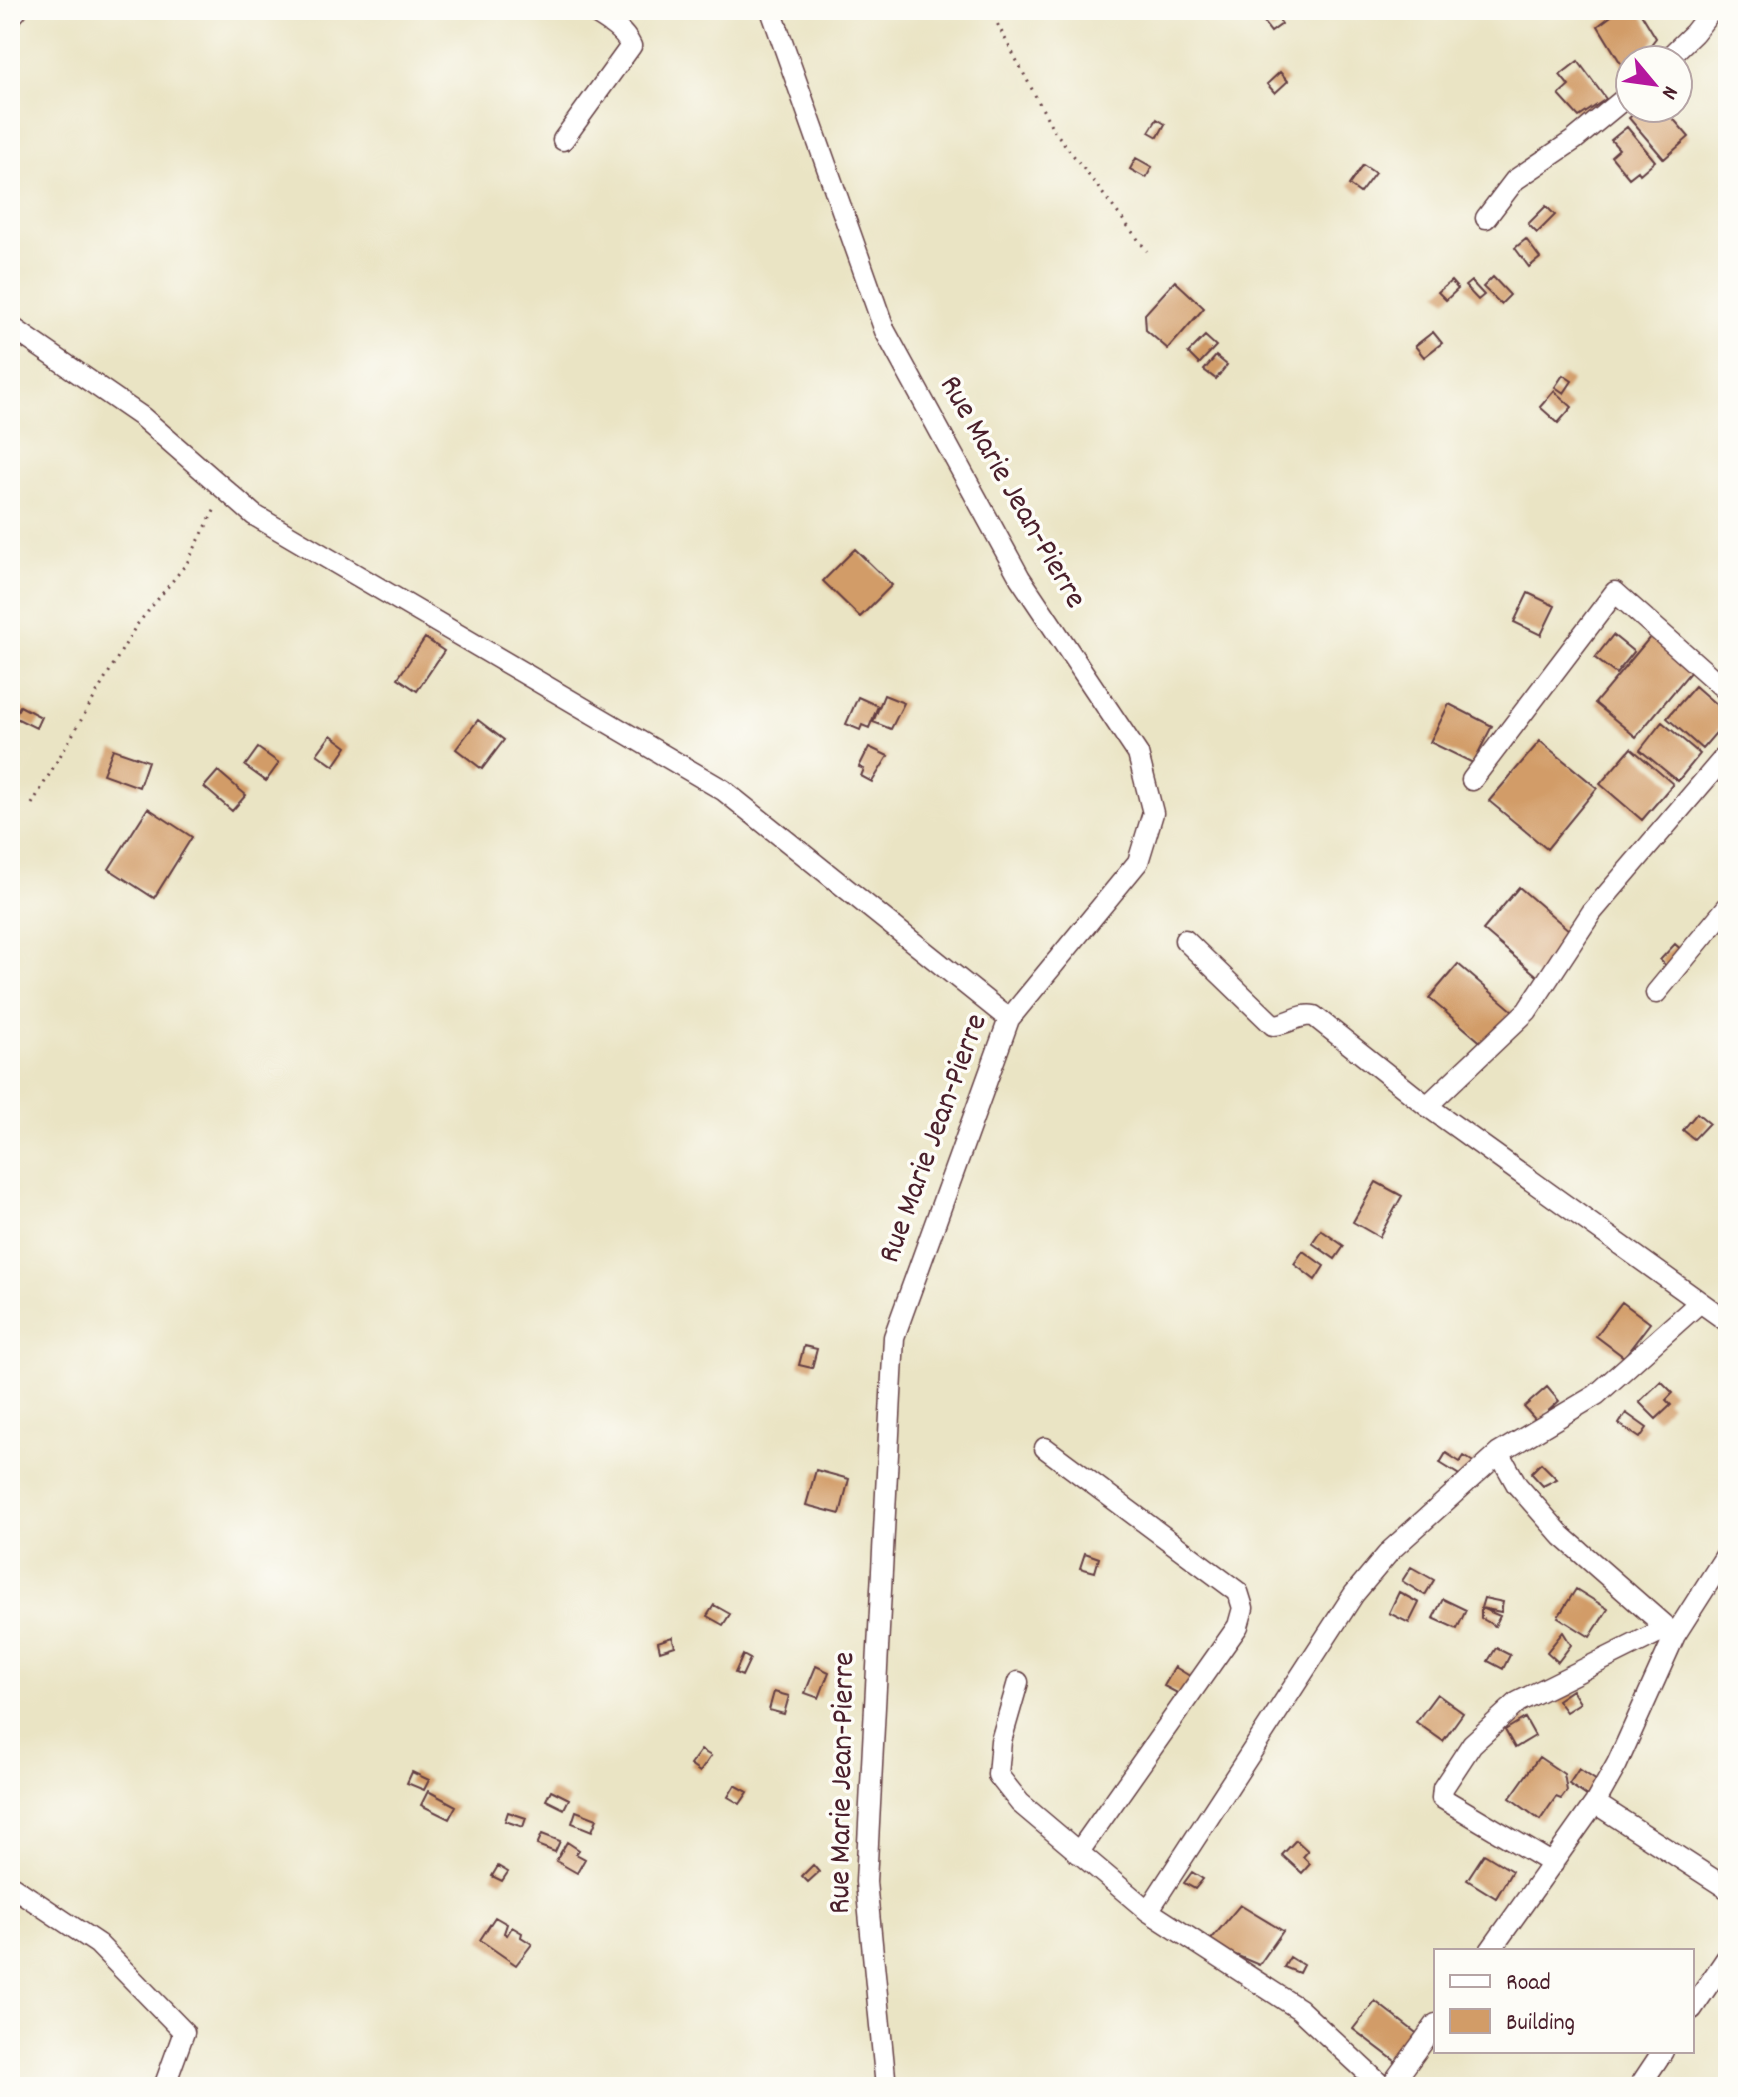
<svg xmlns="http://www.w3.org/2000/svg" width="1738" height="2097" font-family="Dekko,sans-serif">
<rect width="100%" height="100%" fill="#fdfcf7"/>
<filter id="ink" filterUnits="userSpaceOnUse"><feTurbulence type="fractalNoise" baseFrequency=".0125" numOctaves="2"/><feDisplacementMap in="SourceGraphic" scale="16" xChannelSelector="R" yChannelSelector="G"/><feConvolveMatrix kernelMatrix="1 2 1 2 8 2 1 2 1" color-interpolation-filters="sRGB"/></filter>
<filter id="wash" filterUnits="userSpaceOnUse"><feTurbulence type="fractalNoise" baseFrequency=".006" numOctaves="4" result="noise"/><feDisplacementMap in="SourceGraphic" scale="32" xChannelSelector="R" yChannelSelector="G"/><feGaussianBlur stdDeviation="1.8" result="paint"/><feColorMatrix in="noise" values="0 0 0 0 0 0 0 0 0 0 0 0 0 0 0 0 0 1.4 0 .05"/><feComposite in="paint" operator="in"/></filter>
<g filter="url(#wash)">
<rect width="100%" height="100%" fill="#eae4c4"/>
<g id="blocks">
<path fill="#d29c67" d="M1263,10H1272L1282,24L1271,32L1257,14Z
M1619,10H1639L1656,38L1639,60H1630L1628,75L1598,26Z
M1578,61L1606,99L1579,117L1559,95L1569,86L1560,75Z
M1280,72L1288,81L1275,93L1267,84Z
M1640,108H1664L1689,137L1664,159L1629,118Z
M1157,119L1165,124L1158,137L1149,132Z
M1627,127L1655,161L1640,174L1638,171L1629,178L1611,156L1619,149L1611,140Z
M1136,158L1152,167L1146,178L1130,169Z
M1363,165L1375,173L1360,193L1349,185Z
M1546,206L1555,215L1537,233L1528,224Z
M1526,239L1540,258L1529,267L1515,248Z
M1493,277L1510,295L1501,304L1483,287Z
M1175,281L1204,308L1168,349L1146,330L1145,314Z
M1451,281L1458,289L1446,300L1438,292Z
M1471,281L1484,295L1478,300L1465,286Z
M1433,332L1442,343L1424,357L1415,346Z
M1205,336L1216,346L1199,364L1188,353Z
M1216,356L1227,365L1216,379L1204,370Z
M1563,375L1572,381L1564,393L1555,387Z
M1554,391L1572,407L1558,423L1540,407Z
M855,549L892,585L860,617L823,581Z
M1528,593L1555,606L1541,635L1514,622Z
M1613,635L1634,652L1616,674L1595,658Z
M1651,636L1692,670L1636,737L1595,703Z
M425,638L444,651L417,691L398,678Z
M1695,686L1728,715V719L1702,749L1667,718Z
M884,695L904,703L891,729L873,722Z
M858,697L878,706L869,728L862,725L860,730L846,724Z
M1449,704L1492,726L1473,763L1430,742Z
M20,706L41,717L36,728L14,717Z
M478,720L504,740L482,769L456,749Z
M1662,722L1700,754L1678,781L1640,750Z
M331,735L347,747L334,766L317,754Z
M1540,741L1597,788L1547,849L1489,801Z
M869,747L888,756L872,782L861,776L864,769L859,767Z
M258,748L279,763L266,781L245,766Z
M1631,748L1673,784L1642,820L1600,784Z
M113,749L148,761L139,787L103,774Z
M218,771L246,795L232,811L204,787Z
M148,808L192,837L154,898L109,869Z
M1519,887L1577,937L1542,980L1483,930Z
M1675,944L1687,955L1671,971L1660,960Z
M1458,964L1513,1011L1484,1045L1429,998Z
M1697,1113L1709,1123L1694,1139L1683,1130Z
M1376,1182L1402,1196L1379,1237L1353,1222Z
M1321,1230L1344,1246L1335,1259L1312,1243Z
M1303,1251L1324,1266L1315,1280L1294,1264Z
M1622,1302L1650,1323L1624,1357L1596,1336Z
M804,1346L817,1349L812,1368L799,1365Z
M1661,1381L1673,1393L1666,1400L1671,1405L1656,1419L1639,1402Z
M1547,1387L1559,1401L1546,1413L1550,1418L1541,1426L1524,1407Z
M1626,1413L1647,1428L1640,1438L1619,1424Z
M1446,1453L1460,1462L1464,1456L1475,1463L1466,1479L1440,1463Z
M1541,1463L1557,1479L1543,1486L1531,1473Z
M816,1470L849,1479L840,1514L806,1505Z
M1085,1553L1099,1558L1095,1572L1080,1568Z
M1411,1567L1434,1580L1425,1595L1402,1581Z
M1576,1589L1608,1609L1590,1637L1558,1617Z
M1399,1592L1419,1603L1409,1623L1389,1613Z
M1484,1598L1503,1602L1501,1612L1481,1608L1500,1616L1495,1626L1481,1618V1608Z
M1443,1599L1466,1610L1457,1629L1433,1618Z
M714,1605L730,1614L723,1625L707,1616Z
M1563,1632L1571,1645L1558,1662L1547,1652Z
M672,1637L675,1646L660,1651L658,1642Z
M1496,1648L1510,1655L1503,1669L1488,1661Z
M743,1655L750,1659L742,1676L735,1673Z
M816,1666L829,1672L819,1698L805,1693Z
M1175,1667L1193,1678L1183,1696L1164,1686Z
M1572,1690L1580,1703L1566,1712L1557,1700Z
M774,1692L789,1696L784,1714L769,1710Z
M1437,1694L1463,1713L1443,1741L1416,1722Z
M1525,1718L1535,1736L1515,1748L1505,1730Z
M701,1750L711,1756L700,1772L690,1765Z
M1539,1757L1564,1774L1567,1791L1561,1799L1556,1797L1540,1820L1510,1798Z
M1579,1769L1597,1781L1587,1796L1569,1784Z
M412,1772L429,1780L424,1790L407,1783Z
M735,1785L748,1792L740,1804L728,1797Z
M551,1790L569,1799L564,1809L546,1800Z
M428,1791L456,1806L449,1819L421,1805Z
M576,1811L597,1819L592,1831L572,1823Z
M508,1812L526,1818L523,1827L505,1821Z
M542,1834L560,1841L555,1852L537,1845Z
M1296,1840L1308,1851L1303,1857L1310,1864L1302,1873L1282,1855Z
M567,1842L579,1850L576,1854L585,1859L577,1873L556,1861Z
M1484,1854L1512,1871L1496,1898L1467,1880Z
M813,1865L819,1872L808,1882L802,1876Z
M498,1866L508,1872L502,1881L492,1876Z
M1192,1872L1203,1879L1195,1889L1184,1883Z
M1240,1905L1283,1931L1259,1965L1208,1943Z
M495,1917L507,1924L504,1933L507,1935L512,1927L522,1933L521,1937L532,1944L516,1965L480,1940Z
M1290,1957L1303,1965L1299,1973L1284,1967Z
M1375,2001L1420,2036L1399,2064L1353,2029Z"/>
</g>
</g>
<g filter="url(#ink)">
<use href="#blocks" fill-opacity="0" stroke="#623d42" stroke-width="2"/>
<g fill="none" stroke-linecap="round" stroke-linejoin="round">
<defs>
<path id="street" d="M771,10L885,331L1020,578L1138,754L1153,813L1138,862L1009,1019L894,1337L866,1882L886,2087
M10,18L17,10
M1666,60L1694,33L1712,10
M563,140L631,46C623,29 606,20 590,10
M1486,218L1515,180L1574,140L1630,94
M10,326L142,417L254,515L723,790L1009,1019
M1472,780L1615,592L1728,692
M1185,940L1273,1025C1288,1025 1300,1013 1314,1016L1427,1106L1728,1322
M1656,993L1728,906
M1427,1106L1527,1011L1592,912L1728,753
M1045,1448L1238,1592L1243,1608L1238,1626L1078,1853
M1499,1453L1517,1485L1562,1536L1675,1635
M1018,1682L1001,1741L998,1775L1020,1803L1148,1911L1299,2009L1383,2087
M1595,1803L1728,1889
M1553,1864L1442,1798L1443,1788L1472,1744L1518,1702L1667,1628
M10,1885L98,1944L184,2032L164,2087
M1148,1911L1354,1594L1391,1550L1499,1453L1596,1395L1700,1302
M1490,1951L1595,1803L1617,1764L1675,1635L1728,1552
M1692,2009L1728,1956
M1390,2087L1436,2024
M1639,2087L1663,2051"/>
</defs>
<use href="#street" stroke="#623d42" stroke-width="23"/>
<path stroke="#623d42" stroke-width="3" stroke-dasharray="2 6" stroke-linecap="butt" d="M990,10L1053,129L1147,251
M1212,10L1223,18
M32,804L136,626L187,563L216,507"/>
<use href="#street" stroke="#fff" stroke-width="20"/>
</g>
</g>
<g text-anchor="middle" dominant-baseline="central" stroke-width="7" stroke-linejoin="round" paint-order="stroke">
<g font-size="32" fill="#4a1f2b" stroke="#fdfcf7">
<text transform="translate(1011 493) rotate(60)">Rue Marie Jean-Pierre</text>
<text transform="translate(935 1139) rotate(-70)">Rue Marie Jean-Pierre</text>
<text transform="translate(844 1783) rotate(-89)">Rue Marie Jean-Pierre</text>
</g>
</g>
<rect width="1738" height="2097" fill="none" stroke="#fdfcf7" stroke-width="40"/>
<rect x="1434" y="1949" width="260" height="104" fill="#fdfcf7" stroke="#b5a4a5" stroke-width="2"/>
<rect x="1450" y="1975" width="40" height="12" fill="#ffffff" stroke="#b5a4a5" stroke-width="2"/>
<text x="1506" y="1989" font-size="24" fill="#4a1f2b">Road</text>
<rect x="1450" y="2009" width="40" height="24" fill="#d29c67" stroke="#b5a4a5" stroke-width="2"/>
<text x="1506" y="2029" font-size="24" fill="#4a1f2b">Building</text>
<g transform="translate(1654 84) rotate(119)"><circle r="38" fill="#fdfcf7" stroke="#b5a4a5" stroke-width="2"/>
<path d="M0-6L14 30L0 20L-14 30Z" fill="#b5179e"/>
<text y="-12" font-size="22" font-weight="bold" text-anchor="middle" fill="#4a1f2b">N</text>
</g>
</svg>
